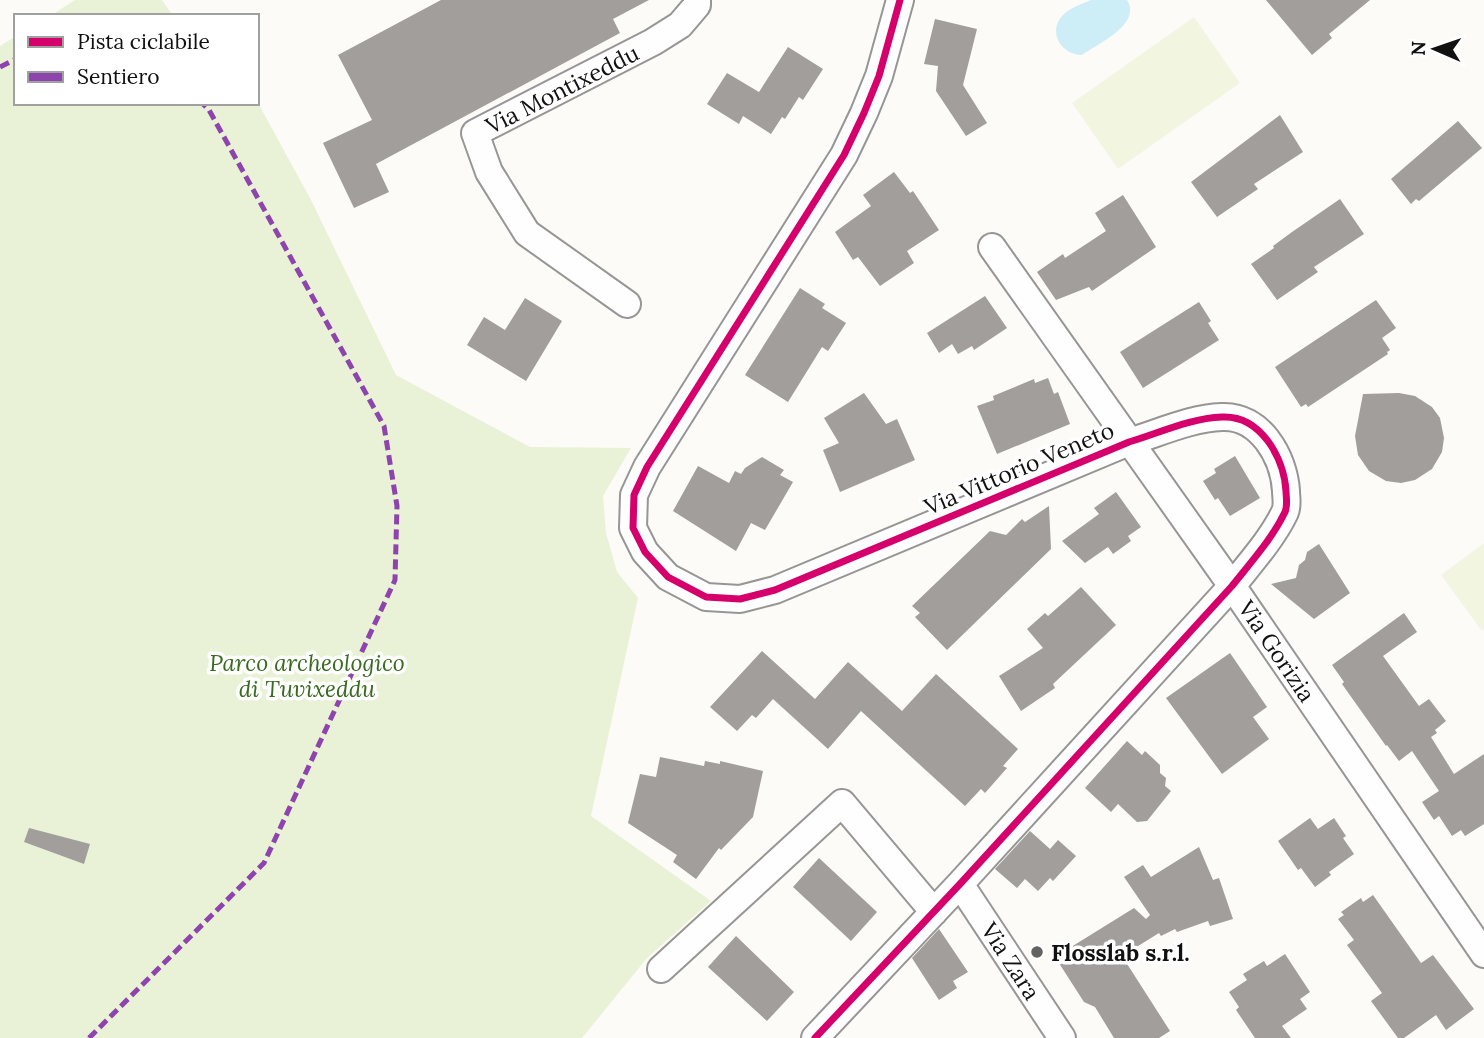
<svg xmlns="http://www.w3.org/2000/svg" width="1484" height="1038" font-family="Lora,serif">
<rect width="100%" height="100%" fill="#fcfbf7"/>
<path fill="#e9f2d7" d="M75,0H162L173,16H50Z
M16,36V103H257V101L311,200L396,375L530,447L631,448L603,496L606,533L617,572L638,598L591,816L711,901L647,958L582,1038H0V46Z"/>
<path fill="#f2f6e1" d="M1194,17L1240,83L1118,169L1072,103Z
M1484,543V629L1482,631L1441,575Z"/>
<path fill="#cdedf7" d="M1091,0H1127C1142,24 1099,43 1082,55C1063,55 1047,34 1062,16C1069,8 1082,4 1091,0Z"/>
<path fill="#a19e9c" d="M441,0H649L613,19L620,33L376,164L389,192L354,208L323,143L372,120L338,55Z
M1266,0H1370L1329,34L1332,38L1312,55Z
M935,19L977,29L963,85L987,123L966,136L936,91L938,66L924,64Z
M788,47L823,69L803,100L799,97L785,119L782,117L771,134L743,116L739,124L707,104L727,73L759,92Z
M1280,115L1303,152L1254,184L1258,189L1217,217L1191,182Z
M1458,121L1482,148L1419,201L1416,199L1411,204L1391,179Z
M894,172L910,193L913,191L939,230L907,251L914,263L880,286L858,257L853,260L835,232L871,206L863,195Z
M1123,195L1156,247L1092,291L1089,287L1056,300L1037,272L1063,254L1065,258L1106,231L1095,213Z
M1340,199L1364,234L1314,267L1318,272L1277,300L1251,264L1274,248L1273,246L1292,232Z
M800,288L825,304L822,308L846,323L828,351L822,347L788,402L745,375Z
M985,296L1007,328L974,350L972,346L958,354L952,344L939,353L927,333Z
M525,298L562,321L526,381L467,345L484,317L505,330Z
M1376,300L1396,328L1382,338L1390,350L1387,352L1388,354L1308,407L1306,404L1301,407L1275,367Z
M1199,302L1211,321L1208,323L1219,340L1143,388L1120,352Z
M1048,378L1054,394L1058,392L1070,424L997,454L977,406L994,400L993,396L1034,379L1035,383Z
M864,393L886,424L897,419L915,460L840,492L823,450L839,443L824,418Z
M1399,393L1415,396L1432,407L1440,418L1444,438L1442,452L1432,469L1415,480L1401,483L1386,481L1369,471L1358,455L1355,436L1363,394Z
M1235,456L1260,498L1230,516L1218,498L1215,500L1203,481L1216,473L1214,469Z
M762,457L784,470L780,475L793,482L765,530L751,523L736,551L673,511L698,466L729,483L735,471L741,474L745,468Z
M1116,492L1141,527L1128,536L1131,541L1113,554L1108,547L1085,563L1062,541L1099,514L1094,508Z
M1049,506L1051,549L947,650L915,617L920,613L912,606L990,531L1006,535L1022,519L1025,522Z
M1319,544L1350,593L1314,619L1271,584L1296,578L1299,565L1305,560L1307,552Z
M1081,587L1116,625L1053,684L1055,688L1021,711L999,676L1043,648L1027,629L1045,613L1048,616Z
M1404,613L1417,632L1383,656L1419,706L1429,699L1446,721L1435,730L1437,733L1431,737L1454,774L1484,754V824L1465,836L1461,830L1452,836L1439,816L1434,820L1422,802L1439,791L1412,751L1399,761L1387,745L1386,746L1342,684L1344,682L1332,665Z
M762,651L815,699L848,662L902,711L936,674L1018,749L1003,766L1007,768L985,793L981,789L965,806L861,711L828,749L773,699L756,718L752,715L737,731L710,707Z
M1230,653L1267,707L1253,717L1269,739L1222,774L1166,698Z
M1127,741L1142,755L1145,751L1160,765V773L1166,778L1165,786L1171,791L1147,821L1137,822L1118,804L1111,812L1085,788Z
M660,757L704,766L705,761L720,764V761L763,771L753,817L721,850L719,848L696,879L673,862L677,855L628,823L640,774L656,777Z
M1310,818L1318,829L1334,818L1346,836L1343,838L1354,854L1329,872L1331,875L1315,887L1301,868L1298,870L1278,841Z
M29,828L90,844L84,864L24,842Z
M1030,831L1050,849L1058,840L1076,856L1053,881L1050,878L1038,891L1025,879L1017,888L995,869Z
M1199,847L1213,880L1219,878L1233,919L1210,926L1208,921L1177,932L1175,929L1161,936L1159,933L1122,956L1170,1031L1159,1038H1114L1095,1007L1084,1002L1055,957L1134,908L1146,919L1150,915L1124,877L1143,865L1151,877Z
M819,858L877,912L851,941L793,887Z
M1373,895L1421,963L1433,955L1474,1009L1446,1030L1436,1015L1404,1038H1398L1371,1001L1382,993L1347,945L1354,940L1338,919L1344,915L1341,912L1361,898L1363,902Z
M939,929L968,972L953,981L957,988L939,1000L912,958Z
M736,936L794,992L767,1021L708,967Z
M1285,954L1310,992L1300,999L1307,1009L1282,1026L1291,1038H1255L1236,1010L1239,1007L1229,992L1247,980L1243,974L1264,961L1267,966Z"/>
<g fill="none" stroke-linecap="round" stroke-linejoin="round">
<defs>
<path id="minor" d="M992,247L1237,593L1484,954
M627,304L527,233L489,172L475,133L653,42L680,25L697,5V0
M960,884L1062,1038
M661,969L842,803L934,912
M815,1038L960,884L1232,586C1251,562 1272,539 1285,512C1288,505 1286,497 1286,491C1284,457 1260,415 1222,417C1191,418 1159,433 1129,442L775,590L740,599L706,597L668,577L645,552L633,528L634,495L647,467L844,155L864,113L879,76L900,0"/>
</defs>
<use href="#minor" stroke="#979695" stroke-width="30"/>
<use href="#minor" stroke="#fffefe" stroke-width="26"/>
<path stroke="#8e44ad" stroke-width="5" stroke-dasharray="10 5" stroke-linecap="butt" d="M0,67L16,59
M89,1038L264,863L395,580L397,506L384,426L209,110L202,103"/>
<defs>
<path id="cycleway" d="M815,1038L960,884L1232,586C1251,562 1272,539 1285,512C1288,505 1286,497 1286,491C1284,457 1260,415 1222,417C1191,418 1159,433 1129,442L775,590L740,599L706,597L668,577L645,552L633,528L634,495L647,467L844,155L864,113L879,76L900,0"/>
</defs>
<use href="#cycleway" stroke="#fff" stroke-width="11"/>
<use href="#cycleway" stroke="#d6006c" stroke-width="7"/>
</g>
<circle fill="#636362" stroke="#fff" stroke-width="2.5" cx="1037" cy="952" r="7"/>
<g text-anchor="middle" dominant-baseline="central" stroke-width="7" stroke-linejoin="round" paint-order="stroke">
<g font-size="23" fill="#111" stroke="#fff">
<text transform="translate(562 89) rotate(-27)">Via Montixeddu</text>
<text transform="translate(1019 468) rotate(-23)">Via Vittorio Veneto</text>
<text transform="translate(1277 651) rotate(56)">Via Gorizia</text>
<text transform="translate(1011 961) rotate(57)">Via Zara</text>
</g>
<g font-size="23" font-style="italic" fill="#386a1f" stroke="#fff">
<text x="307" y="662">Parco archeologico<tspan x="307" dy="26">di Tuvixeddu</tspan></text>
</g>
<g font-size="23" font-weight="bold" fill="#111" stroke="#fff" text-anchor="start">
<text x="1051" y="952">Flosslab s.r.l.</text>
</g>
</g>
<rect x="14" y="14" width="245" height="91" fill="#ffffff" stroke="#a0a0a0" stroke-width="2"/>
<rect x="28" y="37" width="35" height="10" fill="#d6006c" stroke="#a0a0a0" stroke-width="2"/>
<text x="77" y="49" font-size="21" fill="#111111">Pista ciclabile</text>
<rect x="28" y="72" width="35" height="10" fill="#8e44ad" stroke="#a0a0a0" stroke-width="2"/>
<text x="77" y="84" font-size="21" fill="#111111">Sentiero</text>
<g transform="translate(1435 49) rotate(272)" stroke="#ffffff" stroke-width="5" paint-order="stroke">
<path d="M0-5L12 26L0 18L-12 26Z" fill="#111111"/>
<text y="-10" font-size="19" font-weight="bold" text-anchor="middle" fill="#111111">N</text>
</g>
</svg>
